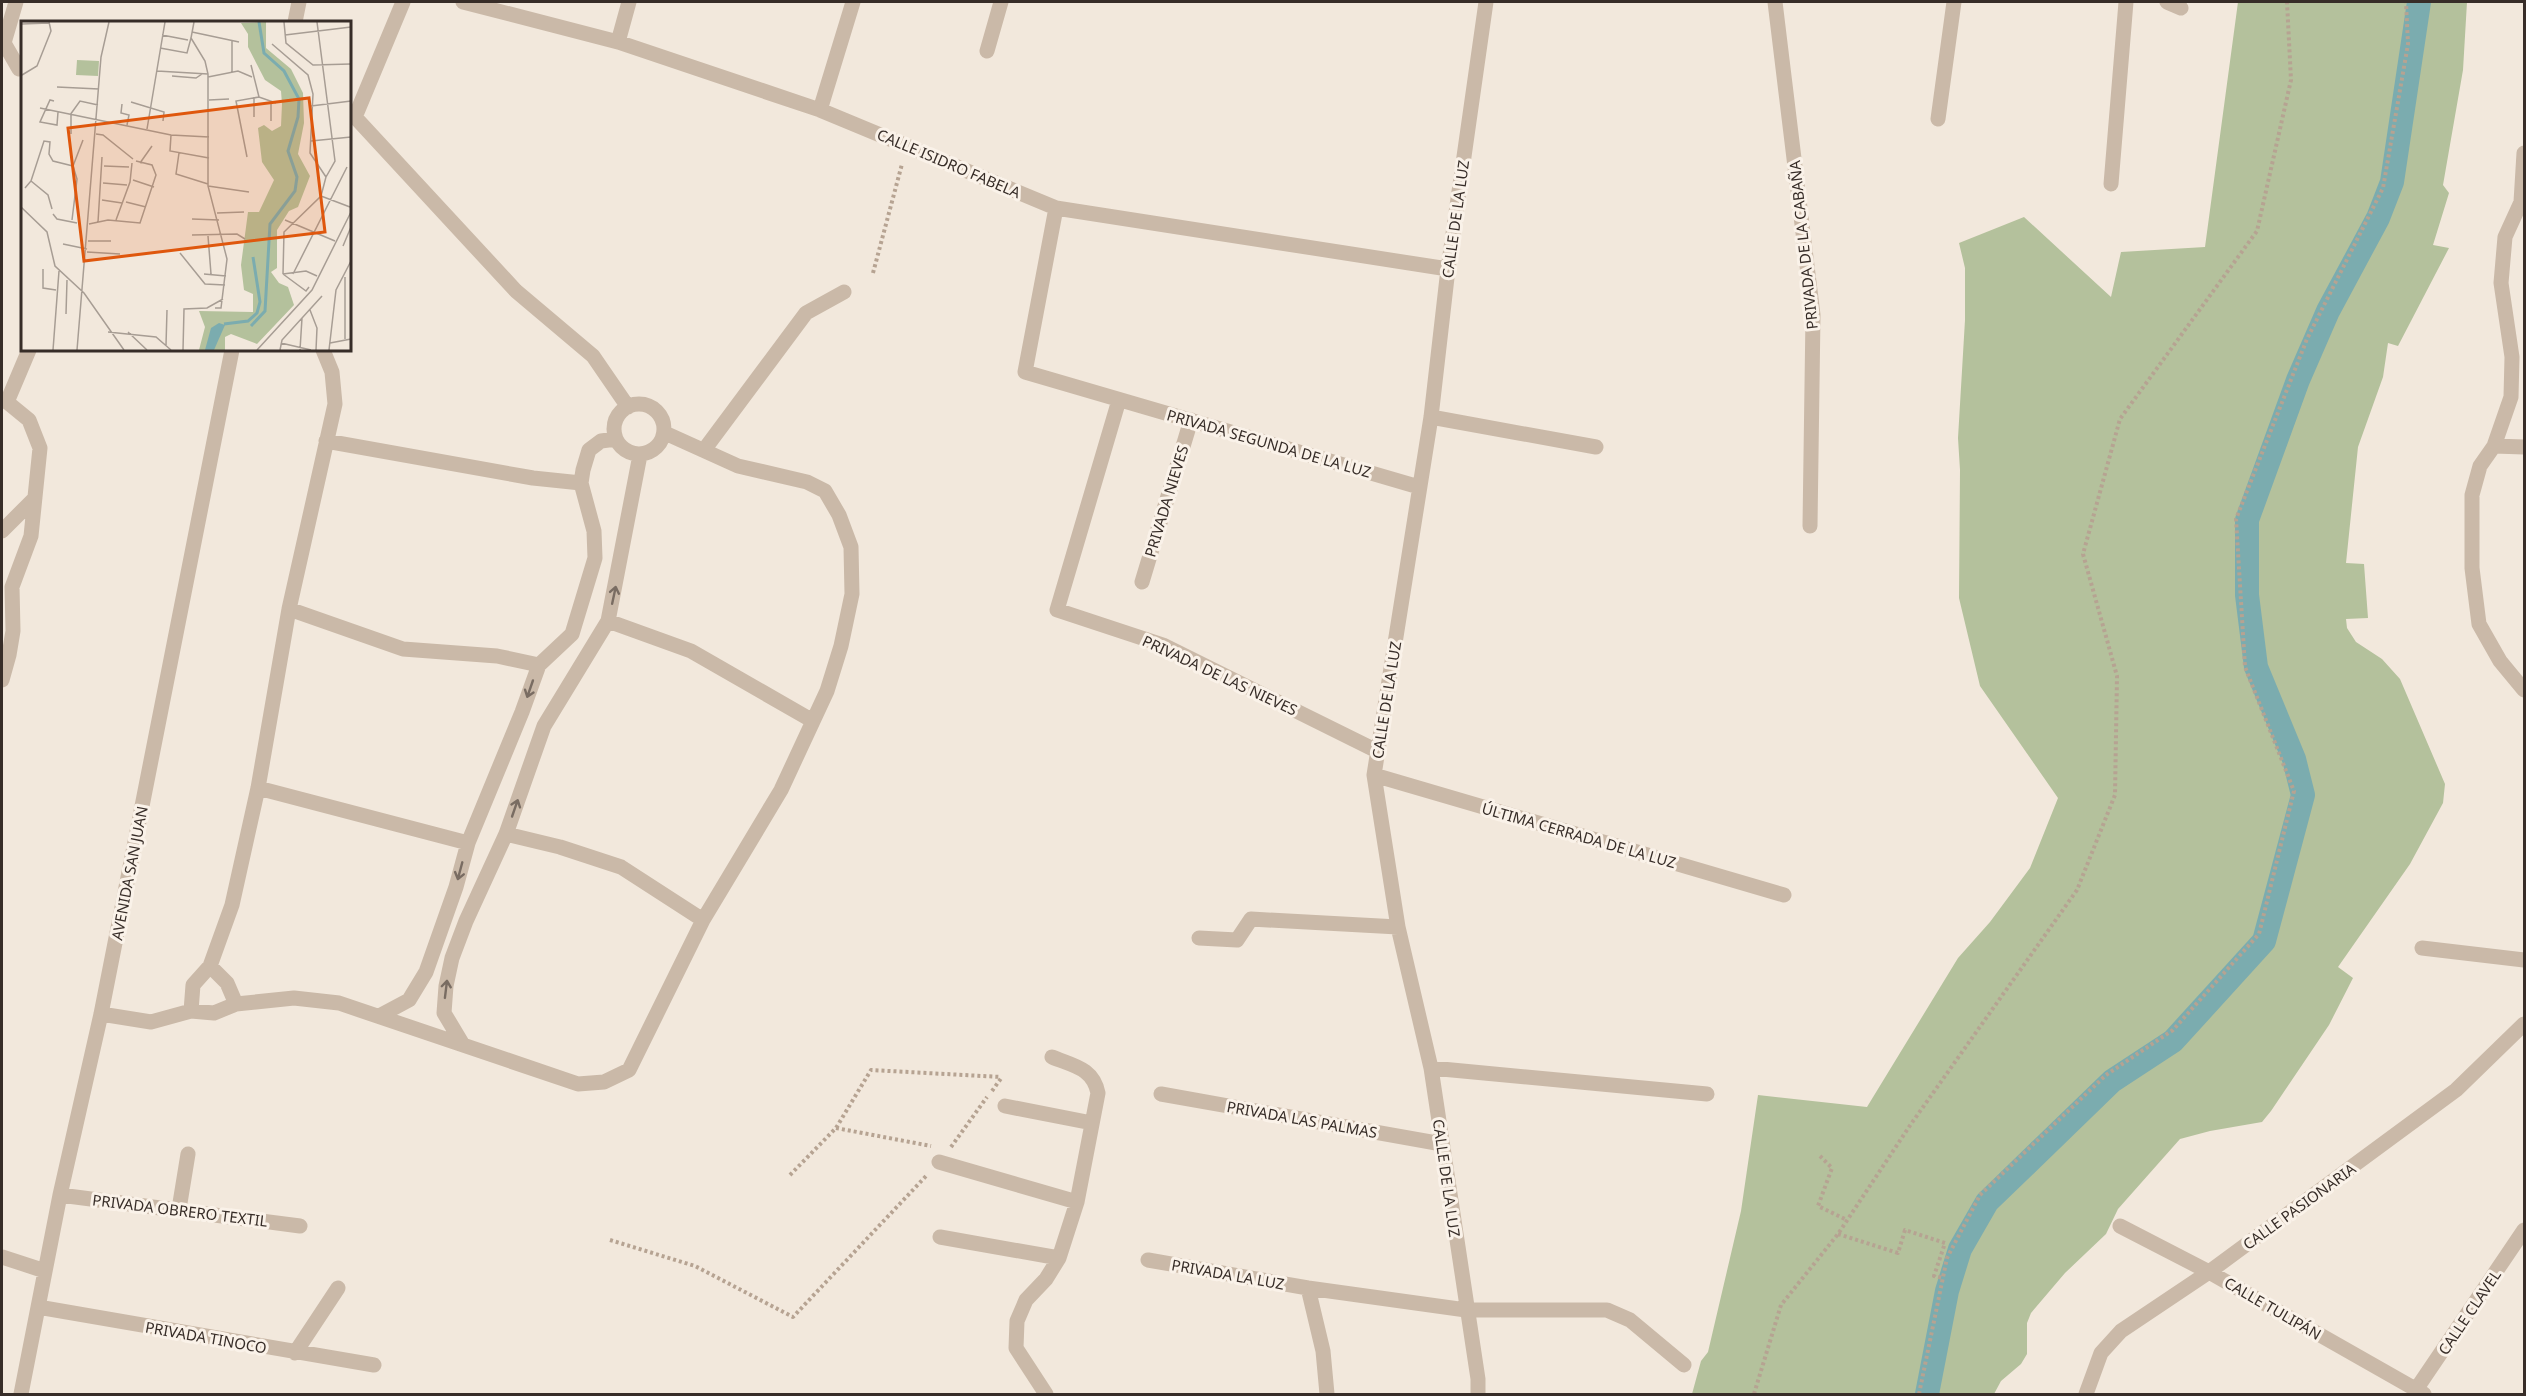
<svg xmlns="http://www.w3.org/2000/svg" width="2526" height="1396" font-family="'Noto Sans',sans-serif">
<rect width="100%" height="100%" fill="#f2e8dc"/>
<path fill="#b4c19c" d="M2238,2H2467L2463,70L2443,185L2449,193L2433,245L2449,248L2398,346L2388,343L2383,377L2358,447L2346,563L2364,564L2368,618L2346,619L2347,628L2356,642L2382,659L2400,679L2445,784L2443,803L2410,864L2338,967L2353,978L2329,1025L2271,1111L2262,1122L2210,1131L2180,1139L2118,1209L2106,1234L2065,1273L2031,1313L2027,1323V1354L2021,1364L2001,1381L1994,1394H1692L1701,1361L1708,1352L1741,1211L1758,1095L1867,1107L1958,958L1990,922L2030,868L2058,798L1980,686L1959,598L1960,470L1958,438L1965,320V268L1959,243L2024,217L2111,297L2121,252L2205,247Z"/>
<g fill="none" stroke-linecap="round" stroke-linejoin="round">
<path stroke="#7bacaf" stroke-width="24" d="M1927,1394L1947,1291L1960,1249L1987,1202L2112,1081L2173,1041L2264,941L2303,795L2294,759L2256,667L2247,595V520L2298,380L2328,311L2378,218L2392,182L2419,2"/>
<path stroke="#b6a392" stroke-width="4" stroke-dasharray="3 3" stroke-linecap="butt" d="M873,273L902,164
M992,1091L1002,1077
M836,1128L931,1146
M951,1147L987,1097
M1820,1156L1832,1168L1818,1206L1847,1220
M790,1175L836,1128L871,1070L1001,1077
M1838,1234L1898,1253L1905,1230L1945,1243L1934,1276L1943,1278
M610,1240L695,1266L793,1317L927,1175
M1754,1394L1781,1305L1838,1234L1911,1124L2077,890L2115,795L2117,676L2083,554L2120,419L2257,231L2291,80L2287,2
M1919,1394L1947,1258L1980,1195L2106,1075L2173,1030L2259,934L2294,791L2245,667L2236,519L2307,339L2383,188L2408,44L2406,2"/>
<path stroke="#cab9a8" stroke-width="15" d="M16,2L4,43L19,69
M463,2L618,42L820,110L1056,208L1448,269
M1775,2L1813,315L1810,526
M2167,2L2181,8
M295,22L299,2
M618,42L629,2
M987,51L1001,2
M820,110L853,2
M350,115L355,117L516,291L593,356L628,407
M355,117L403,2
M1938,119L1954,2
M2524,153L2521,202L2505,237L2501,283L2512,357L2511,397L2494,446L2480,466L2472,495V568L2479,624L2500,661L2524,690
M2111,184L2126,2
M1056,208L1025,372L1419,487
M1119,400L1057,610L1163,645L1379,752
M2,401L7,402L29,420L40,448L31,536L12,587L13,631L9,655L2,680
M7,402L29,350
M614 429a25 25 0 1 1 50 0a25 25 0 1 1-50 0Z
M1431,417L1596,447
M326,441L533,478L581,483
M2494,446L2524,447
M704,450L806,313L844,292
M2,531L35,498
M1142,582L1191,420
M289,609L403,649L497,656L539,665
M608,621L691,651L813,721
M1374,775L1784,895
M258,788L468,843
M506,834L560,847L621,867L703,920
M1199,938L1237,940L1251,919L1398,927
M2422,948L2524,960
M210,966L227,983L236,1004
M191,1011L193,985L210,966L232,905L258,788L289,609L335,404L332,372L323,350
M101,1014L151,1022L191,1011L214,1013L236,1004L294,998L339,1003L578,1084L604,1082L629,1070L703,920L781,790L827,691L841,646L852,594L851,547L839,515L825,491L807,482L738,466L665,433
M379,1016L409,1000L426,972L456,887L468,843L522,712L539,665L572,634L595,558L594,531L581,483L583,470L589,450L601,441L616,439
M462,1043L444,1013L446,986L452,958L466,921L506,834L544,726L608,621L640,455
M1431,1068L1707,1094
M1161,1094L1442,1144
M1005,1106L1092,1123
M939,1162L1077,1202
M60,1195L300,1226
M179,1209L188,1154
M2120,1226L2209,1272L2424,1394
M940,1237L1059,1258
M2,1257L45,1271
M1148,1260L1308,1288L1466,1310H1607L1630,1320L1684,1365
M1308,1288L1323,1351L1327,1394
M38,1307L374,1365
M295,1353L338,1288
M21,1394L60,1195L101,1014L232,350
M1046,1394L1016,1348L1017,1321L1026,1300L1046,1279L1059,1258L1077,1202L1098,1093C1093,1068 1074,1066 1052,1057
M1478,1394V1379L1431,1068L1398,927L1374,775L1431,417L1448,269L1486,2
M2086,1394L2101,1353L2121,1331L2209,1272L2456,1090L2524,1024
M2413,1394L2524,1230"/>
</g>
<defs><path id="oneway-shaft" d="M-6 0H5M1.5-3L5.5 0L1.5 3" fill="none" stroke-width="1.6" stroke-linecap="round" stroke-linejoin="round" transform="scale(1.5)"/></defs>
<g stroke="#796c62">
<use href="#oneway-shaft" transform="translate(614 595) rotate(-78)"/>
<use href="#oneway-shaft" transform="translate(530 689) rotate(109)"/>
<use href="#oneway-shaft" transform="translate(515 808) rotate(-71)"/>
<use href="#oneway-shaft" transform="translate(460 871) rotate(105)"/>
<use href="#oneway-shaft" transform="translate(446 989) rotate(-83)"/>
</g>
<g text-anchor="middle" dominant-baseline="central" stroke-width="6" stroke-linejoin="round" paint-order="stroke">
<g font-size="15" fill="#372d28" stroke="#faf2e9">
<text transform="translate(949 163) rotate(23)">CALLE ISIDRO FABELA</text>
<text transform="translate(1455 219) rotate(-82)">CALLE DE LA LUZ</text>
<text transform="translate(1803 245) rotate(-96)">PRIVADA DE LA CABAÑA</text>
<text transform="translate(1269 443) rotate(16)">PRIVADA SEGUNDA DE LA LUZ</text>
<text transform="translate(1166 501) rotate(-73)">PRIVADA NIEVES</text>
<text transform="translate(1220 675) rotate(25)">PRIVADA DE LAS NIEVES</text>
<text transform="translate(1386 700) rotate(-81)">CALLE DE LA LUZ</text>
<text transform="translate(1579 835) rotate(16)">ÚLTIMA CERRADA DE LA LUZ</text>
<text transform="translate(129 873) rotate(-79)">AVENIDA SAN JUAN</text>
<text transform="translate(1302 1119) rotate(10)">PRIVADA LAS PALMAS</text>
<text transform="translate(1447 1178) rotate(82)">CALLE DE LA LUZ</text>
<text transform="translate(2299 1206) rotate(-36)">CALLE PASIONARIA</text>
<text transform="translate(180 1210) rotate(7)">PRIVADA OBRERO TEXTIL</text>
<text transform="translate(1228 1274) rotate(10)">PRIVADA LA LUZ</text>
<text transform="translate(2273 1308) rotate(30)">CALLE TULIPÁN</text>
<text transform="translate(2469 1312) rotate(-56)">CALLE CLAVEL</text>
<text transform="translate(206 1337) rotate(10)">PRIVADA TINOCO</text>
</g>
</g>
<g transform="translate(21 21)">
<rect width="330" height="330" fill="#f2e8dc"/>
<path d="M245,1V27L270,48L282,72L283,102L277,133L289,155L277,186L268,190L256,209V247L250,251L258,262L267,266L273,284L236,323L210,313L204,316V329H178L184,306L178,290L232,291V273L223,269L220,244L227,191H238L253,159L241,141L237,107L243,104L251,110L260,105L261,83L260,70L244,59L227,26V13L220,2ZM56,39L78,40L77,55L55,54Z" fill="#b4c19c"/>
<path d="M198,302L204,304L193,329H184L190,307Z" fill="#7bacaf"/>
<path fill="none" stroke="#7bacaf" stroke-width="3" d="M203,303L227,300L236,292L239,281L232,236M230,305L244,290L249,203L274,170L276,156L267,130L277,96L278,78L263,50L243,32L238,1"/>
<path fill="none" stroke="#a79d94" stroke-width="1.5" d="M173,1L170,17L184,40L187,53V165L206,238L200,287H194M263,1L265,22L292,44L330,43M296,1L314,140L305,156M0,3L28,2M171,11L218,21M141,14L167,19M264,14L330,6M251,23L287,54L292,73L289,132L305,156L300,175L263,211L262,253M139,27L166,32L170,17M230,44L238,76M136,50L187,53M211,51V19M1,54L16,45L30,10L28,1M151,55L175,57L181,53M187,56L217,50L231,56M36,66L78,68M188,79L208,78M33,80L29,79L19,101L36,104L37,91M110,81L143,91L142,100M250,81V100M101,83L100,92L108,94L106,104M290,85L330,80M19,87L150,114L188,116M49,94L59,80L77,84M233,96V76M126,108L144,1M50,113V94M75,113L82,114L112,138M150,114L149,130L188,137M290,120L330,116M158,132L155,153L187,163M226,136L215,80L238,76L255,82M119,142L131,125M83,145L108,146M112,159L133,166M10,160L27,174L31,188M82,162L106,164M187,165L228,171M4,167L10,160L23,120L29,121L28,133L32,140L52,145M300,175L329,186M81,179L101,182M105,181L125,186M0,186L26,211L34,245L63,272L103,329M196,192L223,191M32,193L36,198L56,202M171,198L198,199M51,199L56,158L52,145L62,119M95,199L109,161L111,142M264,199L314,220M77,201L81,136M68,203L87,199L119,202L135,154L131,144L115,140M171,214L216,213L224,218M187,215L190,253M67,220H90M42,223L66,228M322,225L330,206M66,231L99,233M159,232L184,263L204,264M22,248V267L35,269M183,253L205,255M262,253L285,270L288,266M262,253L285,250L296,255M272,253L326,146M324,256V318M289,289L296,307L295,329M45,293L46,259M87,311L135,316L150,329M107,311L126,329M260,322L290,329M309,322L330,318M145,324L146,289M32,329L38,250M56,329L80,36L88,1M162,329L163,288L186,287L202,278M236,329L291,269L330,191M259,329L261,319L301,275M279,329L281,297M308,329L315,269L330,240"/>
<path fill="#df570d" fill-opacity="0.15" stroke="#df570d" stroke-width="3" d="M288,77L304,211L63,240L47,107Z"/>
<rect width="330" height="330" fill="none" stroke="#372d28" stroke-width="3"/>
</g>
<rect width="2526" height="1396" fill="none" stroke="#372d28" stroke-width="6"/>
</svg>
